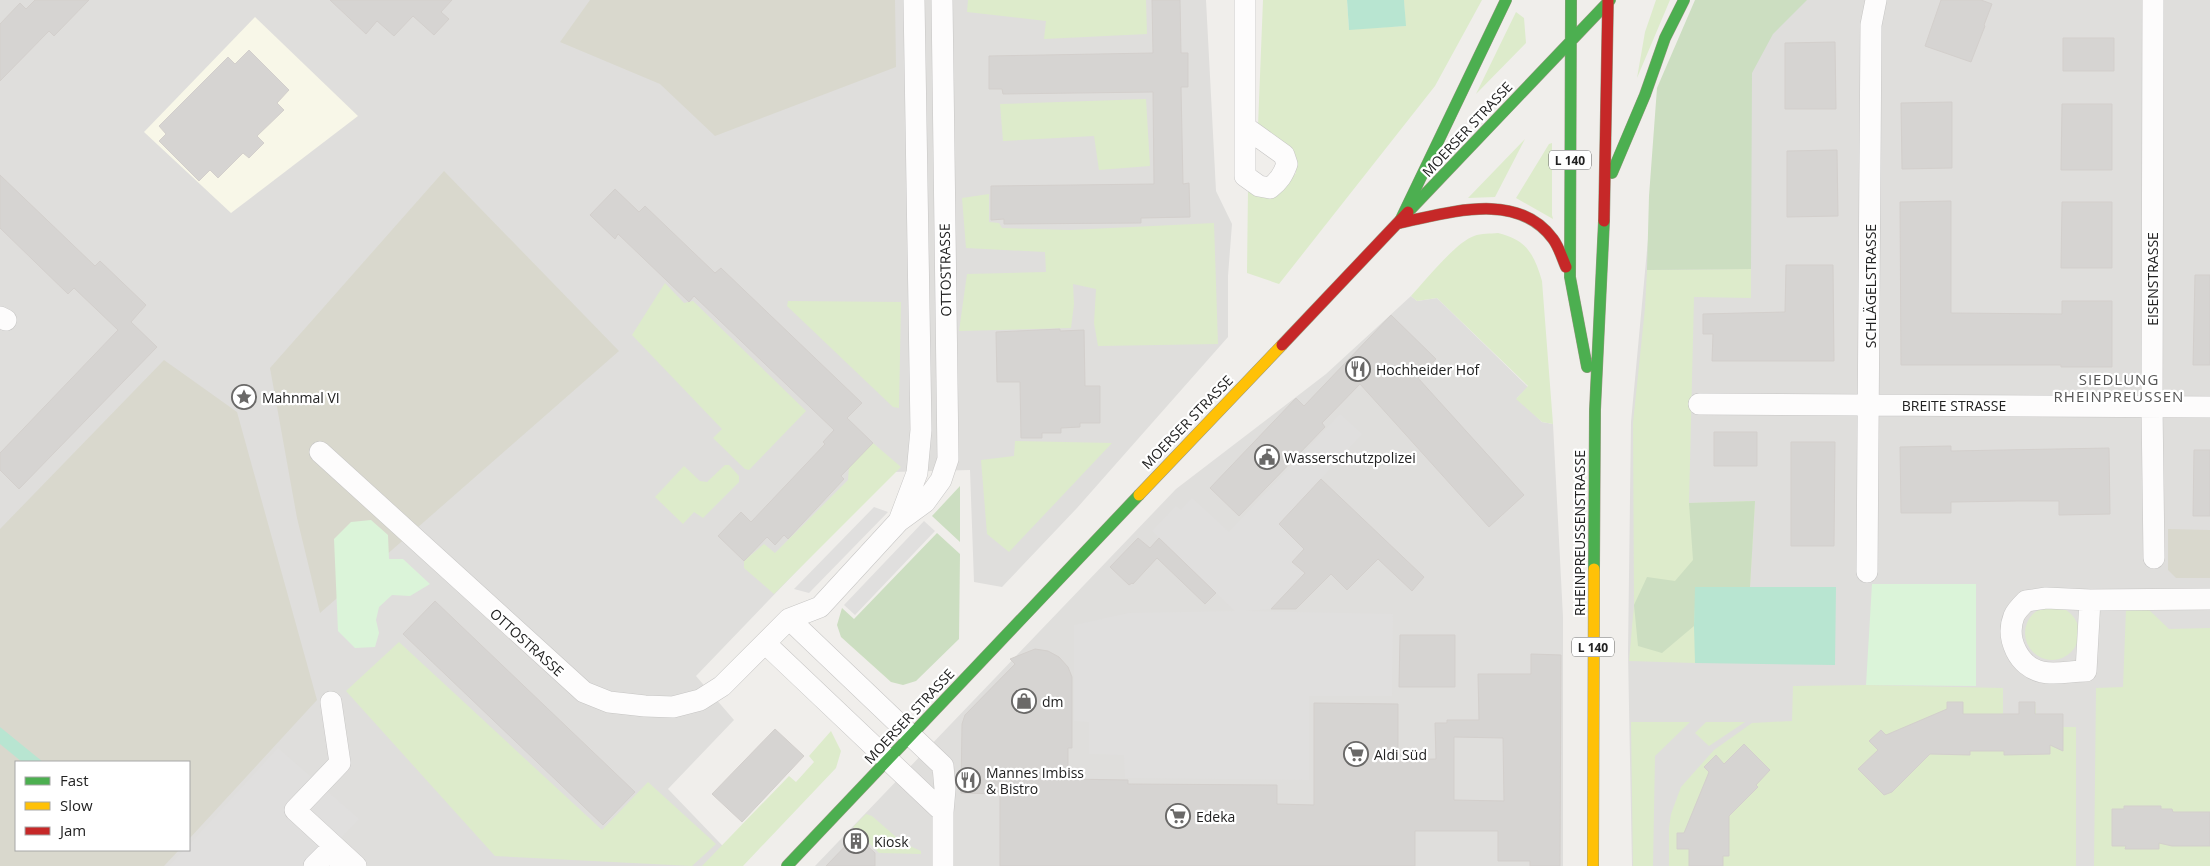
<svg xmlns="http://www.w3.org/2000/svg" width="2210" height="866" font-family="'Open Sans',sans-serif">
<rect width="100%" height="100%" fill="#f0eeeb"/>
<path fill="#dfdedc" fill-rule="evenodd" d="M0,0H1206L1216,191L1232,224L1228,276V337L1077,508L1002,587L974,582L970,470L892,472L696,676L734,720L668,789L742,866H0ZM16,762H189V850H16Z
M1709,0H2210V866H1632L1628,653L1631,422L1654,175Z
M1411,296L1417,301L1437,298L1528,387L1517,398L1542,422L1553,424L1563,617V866H815L1176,489L1326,374Z"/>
<path fill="#f8f7e8" d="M255,17L358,116L231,213L144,132Z"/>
<path fill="#d9d8cd" d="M590,0H895L896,67L715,136L660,84L560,42Z
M444,171L619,351L320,613L297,518L270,368Z
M164,360L237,412L317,700L189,839V762H16V850H179L164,866H0V529Z
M2168,529L2210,530V578H2176L2168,570Z"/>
<path fill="#ddebcb" d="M968,0H1146L1147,34L1044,39L1046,21L967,12Z
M1263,0H1347L1349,29L1405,26L1404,0H1482L1435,86L1279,284L1247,273L1248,189L1274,196L1296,173L1289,151L1258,126Z
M1656,0H1670L1637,78L1645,32Z
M1516,12L1524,18L1526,43L1476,94Z
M1146,99L1150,166L1099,170L1094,136L1003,141L1000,104Z
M1525,139L1495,197L1468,198Z
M1552,143V215L1553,219L1516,198L1549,144Z
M989,194V222L999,223L1002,228L1070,230L1214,223L1218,344L1098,346L1094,323L1096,289L1073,284L1074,304L1071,328L959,331L967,274L1046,272L1045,252L966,248L962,198Z
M1498,233C1527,240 1534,254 1542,281L1553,424L1542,422L1516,399L1528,386L1437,298L1417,301L1411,296C1425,281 1456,242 1474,236C1481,233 1491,234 1498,233Z
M1751,269V298L1694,297L1689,503L1755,501L1750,587H1695V663L1629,661L1634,605L1633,423L1645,308L1647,270Z
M665,283L684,303L693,301L806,411L749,470L745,469L713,438L722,429L632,335Z
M788,301L901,302L899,408L893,407L787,306Z
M1015,441L1112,443L1009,552L987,534L981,460L1014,456Z
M873,443L901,467L774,594L744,568V561L764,544L775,553L848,480L849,467Z
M725,465H729L739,476V482L703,518L694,512L683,524L655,497L684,466L700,481L707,482Z
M2025 633a27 27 0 1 1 54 0a27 27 0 1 1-54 0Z
M2126,609H2148L2169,629L2210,628V866H2094L2096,688L2123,687Z
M399,642L602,830L648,782L716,844L692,866L495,856L346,691Z
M1866,685L2003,688V714H2019V702H2035L2036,714H2063V727H2076V866H1669V828L1671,814L1681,787L1714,750L1752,723L1792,721L1793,686Z
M1631,722H1690L1655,756L1653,866H1633Z
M1706,722H1745L1709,746L1695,733Z
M831,731L841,751L836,768L743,866H702L789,776L796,782L814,762L809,756Z
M866,814L872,816L903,843L921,851V854L879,853L853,827Z"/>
<path fill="#ccdec1" d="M1695,0H1807L1773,34L1752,73L1751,269L1647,270L1649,196L1657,88Z
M960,486V542L932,516Z
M1755,501L1750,587H1696L1694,626L1662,653L1638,646L1634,605L1647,577L1675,581L1693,560L1689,503Z
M937,533L960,554L959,639L916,681L903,685L891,682L841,637L837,625L842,608L854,619Z"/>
<path fill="#dbf4d9" d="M371,520L388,535L389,559H403L430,584L410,596L392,595L379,607L376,620L379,633L375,647L355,648L338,631L334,539L351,522Z
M1872,584H1976V686L1866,685Z"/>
<path fill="#b8e5d1" d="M1347,0H1404L1406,26L1349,30Z
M1695,587H1836L1835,665L1695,663L1694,626Z
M0,727L43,762H22L0,744Z"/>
<path fill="#e0dfde" d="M1340,414L1362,434L1279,524L1304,549L1292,562L1305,573L1272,609L1244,611L1393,614L1392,696H1309V780L1125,778L1124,755L1089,754V722L1074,721V625L1129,613L1235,611L1152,531L1176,506L1181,510L1192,498L1229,532Z
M874,507L888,512L809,593L794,589Z
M924,521L935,531L855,615L844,605Z
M278,748L359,819L314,866H169L184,850H189V845Z"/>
<path fill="#d6d4d2" stroke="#d3cfcc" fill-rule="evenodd" d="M35,0H89L54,36L49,31L0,81V24L20,3L26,9Z
M330,0H452L441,12L449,19L434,35L413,16L394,36L377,21L366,34Z
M1152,0H1180L1181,53H1188V87H1181L1183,184L1189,183L1190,217L1141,218V223L1004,224V219L991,220V186L1154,184L1153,92L1003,94L1002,89H989V56L1153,53Z
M1941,0H1981L1992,4L1984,25L1985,26L1971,62L1925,46Z
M2063,38H2114V71H2063Z
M1835,42L1836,109H1785V43Z
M249,50L289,90L277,103L284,110L257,136L264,143L249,158L243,153L218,178L210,170L199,181L159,141L166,134L159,126L228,57L235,64Z
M1952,102V168L1902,169L1901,103Z
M2062,104H2112V170H2061Z
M1837,150L1838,216L1787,217V151Z
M0,175L95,266L100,261L146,305L131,322L157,347L19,489L0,470V453L118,330L74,288L68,294L0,228Z
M615,189L639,212L645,206L715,273L721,268L862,403L847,418L873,443L841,476L844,479L788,539L784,535L775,545L767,537L744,561L718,536L741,512L751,522L825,444L823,442L834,430L694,296L689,302L618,234L615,239L590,215Z
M1951,201V313L2062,314V301H2112V367H2061V365H1901L1900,202Z
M2062,202H2112V268H2061Z
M1786,265H1833L1834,361H1712L1713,334H1703V314L1785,312Z
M2195,275H2210V365H2193Z
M1391,315L1436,359L1418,378L1524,495L1489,527L1360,384L1322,423L1325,427L1239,516L1210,488L1296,398L1304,406Z
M1060,329V331L1084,330L1085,386H1100V423H1080V427L1061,428V433H1042V438H1021L1020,382H997L996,332Z
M1714,432H1757V466H1714Z
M1791,442H1835L1834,546H1791Z
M1951,446V451L2109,448L2110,514L2059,515V501H2016L1951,502V513H1901L1900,447Z
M2194,450H2210V516H2193Z
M1321,479L1424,577L1412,591L1378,559L1347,590L1331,574L1296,609H1271L1305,573L1292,562L1304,549L1279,524Z
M1138,538L1150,548L1159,538L1216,593L1205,604L1157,558L1133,584L1132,583L1129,585L1110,567Z
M435,601L635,792L603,825L403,634Z
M1400,635H1455V687H1399Z
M1035,649L1048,651L1059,657L1068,667L1072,677V748H1068V779L1128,780V784L1277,785V804L1314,805V703L1398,704V760L1436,759L1435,723H1447V720H1479L1478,674H1531V654L1561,655L1560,866H1530V861H1498V831H1415V866H1000V794L961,793L962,724L965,715L1015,664L1010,659ZM1454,737L1503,738L1504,801L1454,800Z
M1947,702H1963V714H2019V702H2035V714H2063V751L2050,745V754L2004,755V751H1970V755L1930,754L1892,792L1884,795L1858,769L1878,750L1869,741L1881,730L1886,735L1947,709Z
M775,729L804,756L742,822L712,794Z
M1744,744L1770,770L1756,785L1758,787L1729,816V856H1723V866H1689V849H1677V833H1684L1709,772L1704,767L1716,755L1724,764Z
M2124,806H2161V809H2172L2173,812H2210V846H2172L2159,843V849H2125L2126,846H2112V809H2124Z
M856,835L875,853V866H826Z"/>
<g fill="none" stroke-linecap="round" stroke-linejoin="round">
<defs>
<path id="street" d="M1245,0V176L1259,186L1270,188C1279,181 1283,175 1287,164L1284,155L1245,127
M2153,0L2152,406L2154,558
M0,317L6,320
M1699,404L2210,407
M320,452L584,692L609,702L645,706L673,707L700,700L722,686L789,619L820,607L899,521L925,502L941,480L948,459L942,0
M899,521L917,473L921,430L914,0
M1867,572L1871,25L1876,0
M2090,600L2086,671C2072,671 2055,675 2042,672C2019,667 2005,639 2014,616C2016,611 2022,605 2026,601L2046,598L2090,600L2210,599
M789,619L943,766L945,789L943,812V866
M765,643L943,812
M331,702L340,763L295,810L356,866
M314,866L329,851L343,864"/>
<path id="fast" d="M1571,0L1570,277L1587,367
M1612,173L1645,95L1665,38L1684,0
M1408,212L1610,0
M1399,223L1506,0
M1594,569L1595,410L1604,221
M787,866L1139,495"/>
<path id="slow" d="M1139,495L1282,345
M1593,866L1594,569"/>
<path id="jam" d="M1604,221L1608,0
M1399,223C1449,213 1517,190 1553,239C1559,247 1562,258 1566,267
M1282,345L1408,212"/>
</defs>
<use href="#street" stroke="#c7c6c5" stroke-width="22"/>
<use href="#fast" stroke="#999a82" stroke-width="12"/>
<use href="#slow" stroke="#999a82" stroke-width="12"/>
<use href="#jam" stroke="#999a82" stroke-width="12"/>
<use href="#street" stroke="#fdfcfc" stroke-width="21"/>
<use href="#fast" stroke="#4caf50" stroke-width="11"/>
<use href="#slow" stroke="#ffc107" stroke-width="11"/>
<use href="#jam" stroke="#c62828" stroke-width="11"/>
</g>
<defs>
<symbol id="restaurant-ring" viewBox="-11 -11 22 22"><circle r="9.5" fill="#fff" stroke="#6a6968" stroke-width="1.5"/><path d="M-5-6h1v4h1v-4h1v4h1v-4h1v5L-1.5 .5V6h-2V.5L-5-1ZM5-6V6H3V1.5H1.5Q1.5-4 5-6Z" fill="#6a6968"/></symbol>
<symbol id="sight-ring" viewBox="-11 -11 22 22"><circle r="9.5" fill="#fff" stroke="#6a6968" stroke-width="1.5"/><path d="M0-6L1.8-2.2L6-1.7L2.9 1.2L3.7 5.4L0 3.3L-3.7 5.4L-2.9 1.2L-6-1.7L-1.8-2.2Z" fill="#6a6968"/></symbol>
<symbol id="civic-ring" viewBox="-11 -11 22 22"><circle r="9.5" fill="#fff" stroke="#6a6968" stroke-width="1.5"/><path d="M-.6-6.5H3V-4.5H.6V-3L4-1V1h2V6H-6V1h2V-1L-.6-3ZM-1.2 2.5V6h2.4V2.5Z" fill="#6a6968"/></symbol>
<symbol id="shop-ring" viewBox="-11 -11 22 22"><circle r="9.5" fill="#fff" stroke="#6a6968" stroke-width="1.5"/><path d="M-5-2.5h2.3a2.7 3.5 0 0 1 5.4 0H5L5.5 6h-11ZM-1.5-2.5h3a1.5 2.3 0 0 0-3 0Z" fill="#6a6968"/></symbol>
<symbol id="supermarket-ring" viewBox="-11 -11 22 22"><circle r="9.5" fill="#fff" stroke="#6a6968" stroke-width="1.5"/><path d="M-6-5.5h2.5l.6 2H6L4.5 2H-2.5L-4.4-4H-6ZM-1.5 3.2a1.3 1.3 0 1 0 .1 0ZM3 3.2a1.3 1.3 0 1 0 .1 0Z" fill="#6a6968"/></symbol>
<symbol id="building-ring" viewBox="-11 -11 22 22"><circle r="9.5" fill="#fff" stroke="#6a6968" stroke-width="1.5"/><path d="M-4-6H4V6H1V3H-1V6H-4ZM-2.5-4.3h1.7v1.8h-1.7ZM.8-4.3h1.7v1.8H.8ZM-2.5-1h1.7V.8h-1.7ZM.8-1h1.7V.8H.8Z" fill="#6a6968"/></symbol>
</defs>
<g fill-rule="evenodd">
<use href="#restaurant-ring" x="1344" y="355" width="28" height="28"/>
<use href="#sight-ring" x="230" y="383" width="28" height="28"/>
<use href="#civic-ring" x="1253" y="443" width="28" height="28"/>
<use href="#shop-ring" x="1010" y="687" width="28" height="28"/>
<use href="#supermarket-ring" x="1342" y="740" width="28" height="28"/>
<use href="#restaurant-ring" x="954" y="766" width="28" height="28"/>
<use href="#supermarket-ring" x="1164" y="802" width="28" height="28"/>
<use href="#building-ring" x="842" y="827" width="28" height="28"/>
</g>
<g text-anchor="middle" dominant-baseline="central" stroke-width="4.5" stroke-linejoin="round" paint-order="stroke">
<g fill="#fff" stroke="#646464" stroke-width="1">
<rect x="1549" y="150.5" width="42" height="19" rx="4"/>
<rect x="1572" y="637.5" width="42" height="19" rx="4"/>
</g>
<g font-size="12" font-weight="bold" fill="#222">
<text x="1570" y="160">L 140</text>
<text x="1593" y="647">L 140</text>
</g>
<g font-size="14" fill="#222" stroke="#fff">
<text transform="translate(1467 129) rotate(-47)">MOERSER STRASSE</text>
<text transform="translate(945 270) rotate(-91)">OTTOSTRASSE</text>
<text transform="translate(2152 279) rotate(-90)">EISENSTRASSE</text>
<text transform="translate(1870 286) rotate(-90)">SCHLÄGELSTRASSE</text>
<text x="1954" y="405">BREITE STRASSE</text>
<text transform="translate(1187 422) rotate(-46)">MOERSER STRASSE</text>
<text transform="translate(1579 533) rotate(-90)">RHEINPREUSSENSTRASSE</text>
<text transform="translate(527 642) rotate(42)">OTTOSTRASSE</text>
<text transform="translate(909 716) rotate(-47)">MOERSER STRASSE</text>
</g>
<g font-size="14" fill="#222" stroke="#fff" text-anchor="start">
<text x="1376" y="369">Hochheider Hof</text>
<text x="262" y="397">Mahnmal VI</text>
<text x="1284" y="457">Wasserschutzpolizei</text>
<text x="1042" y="701">dm</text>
<text x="1374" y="754">Aldi Süd</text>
<text x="986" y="772">Mannes Imbiss<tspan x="986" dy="16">&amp; Bistro</tspan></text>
<text x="1196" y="816">Edeka</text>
<text x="874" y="841">Kiosk</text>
</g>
<g font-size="15" letter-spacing="1" fill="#555" stroke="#fff">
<text x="2119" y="379">SIEDLUNG<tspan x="2119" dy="17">RHEINPREUSSEN</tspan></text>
</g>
</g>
<rect x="15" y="761" width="175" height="90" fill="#ffffff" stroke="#a7a7a7"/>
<rect x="25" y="777" width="25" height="8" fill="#4caf50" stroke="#a7a7a7"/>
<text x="60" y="786" font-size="15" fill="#222222">Fast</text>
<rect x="25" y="802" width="25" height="8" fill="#ffc107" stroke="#a7a7a7"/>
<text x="60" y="811" font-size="15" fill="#222222">Slow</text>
<rect x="25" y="827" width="25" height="8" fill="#c62828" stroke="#a7a7a7"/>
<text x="60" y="836" font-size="15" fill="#222222">Jam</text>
</svg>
